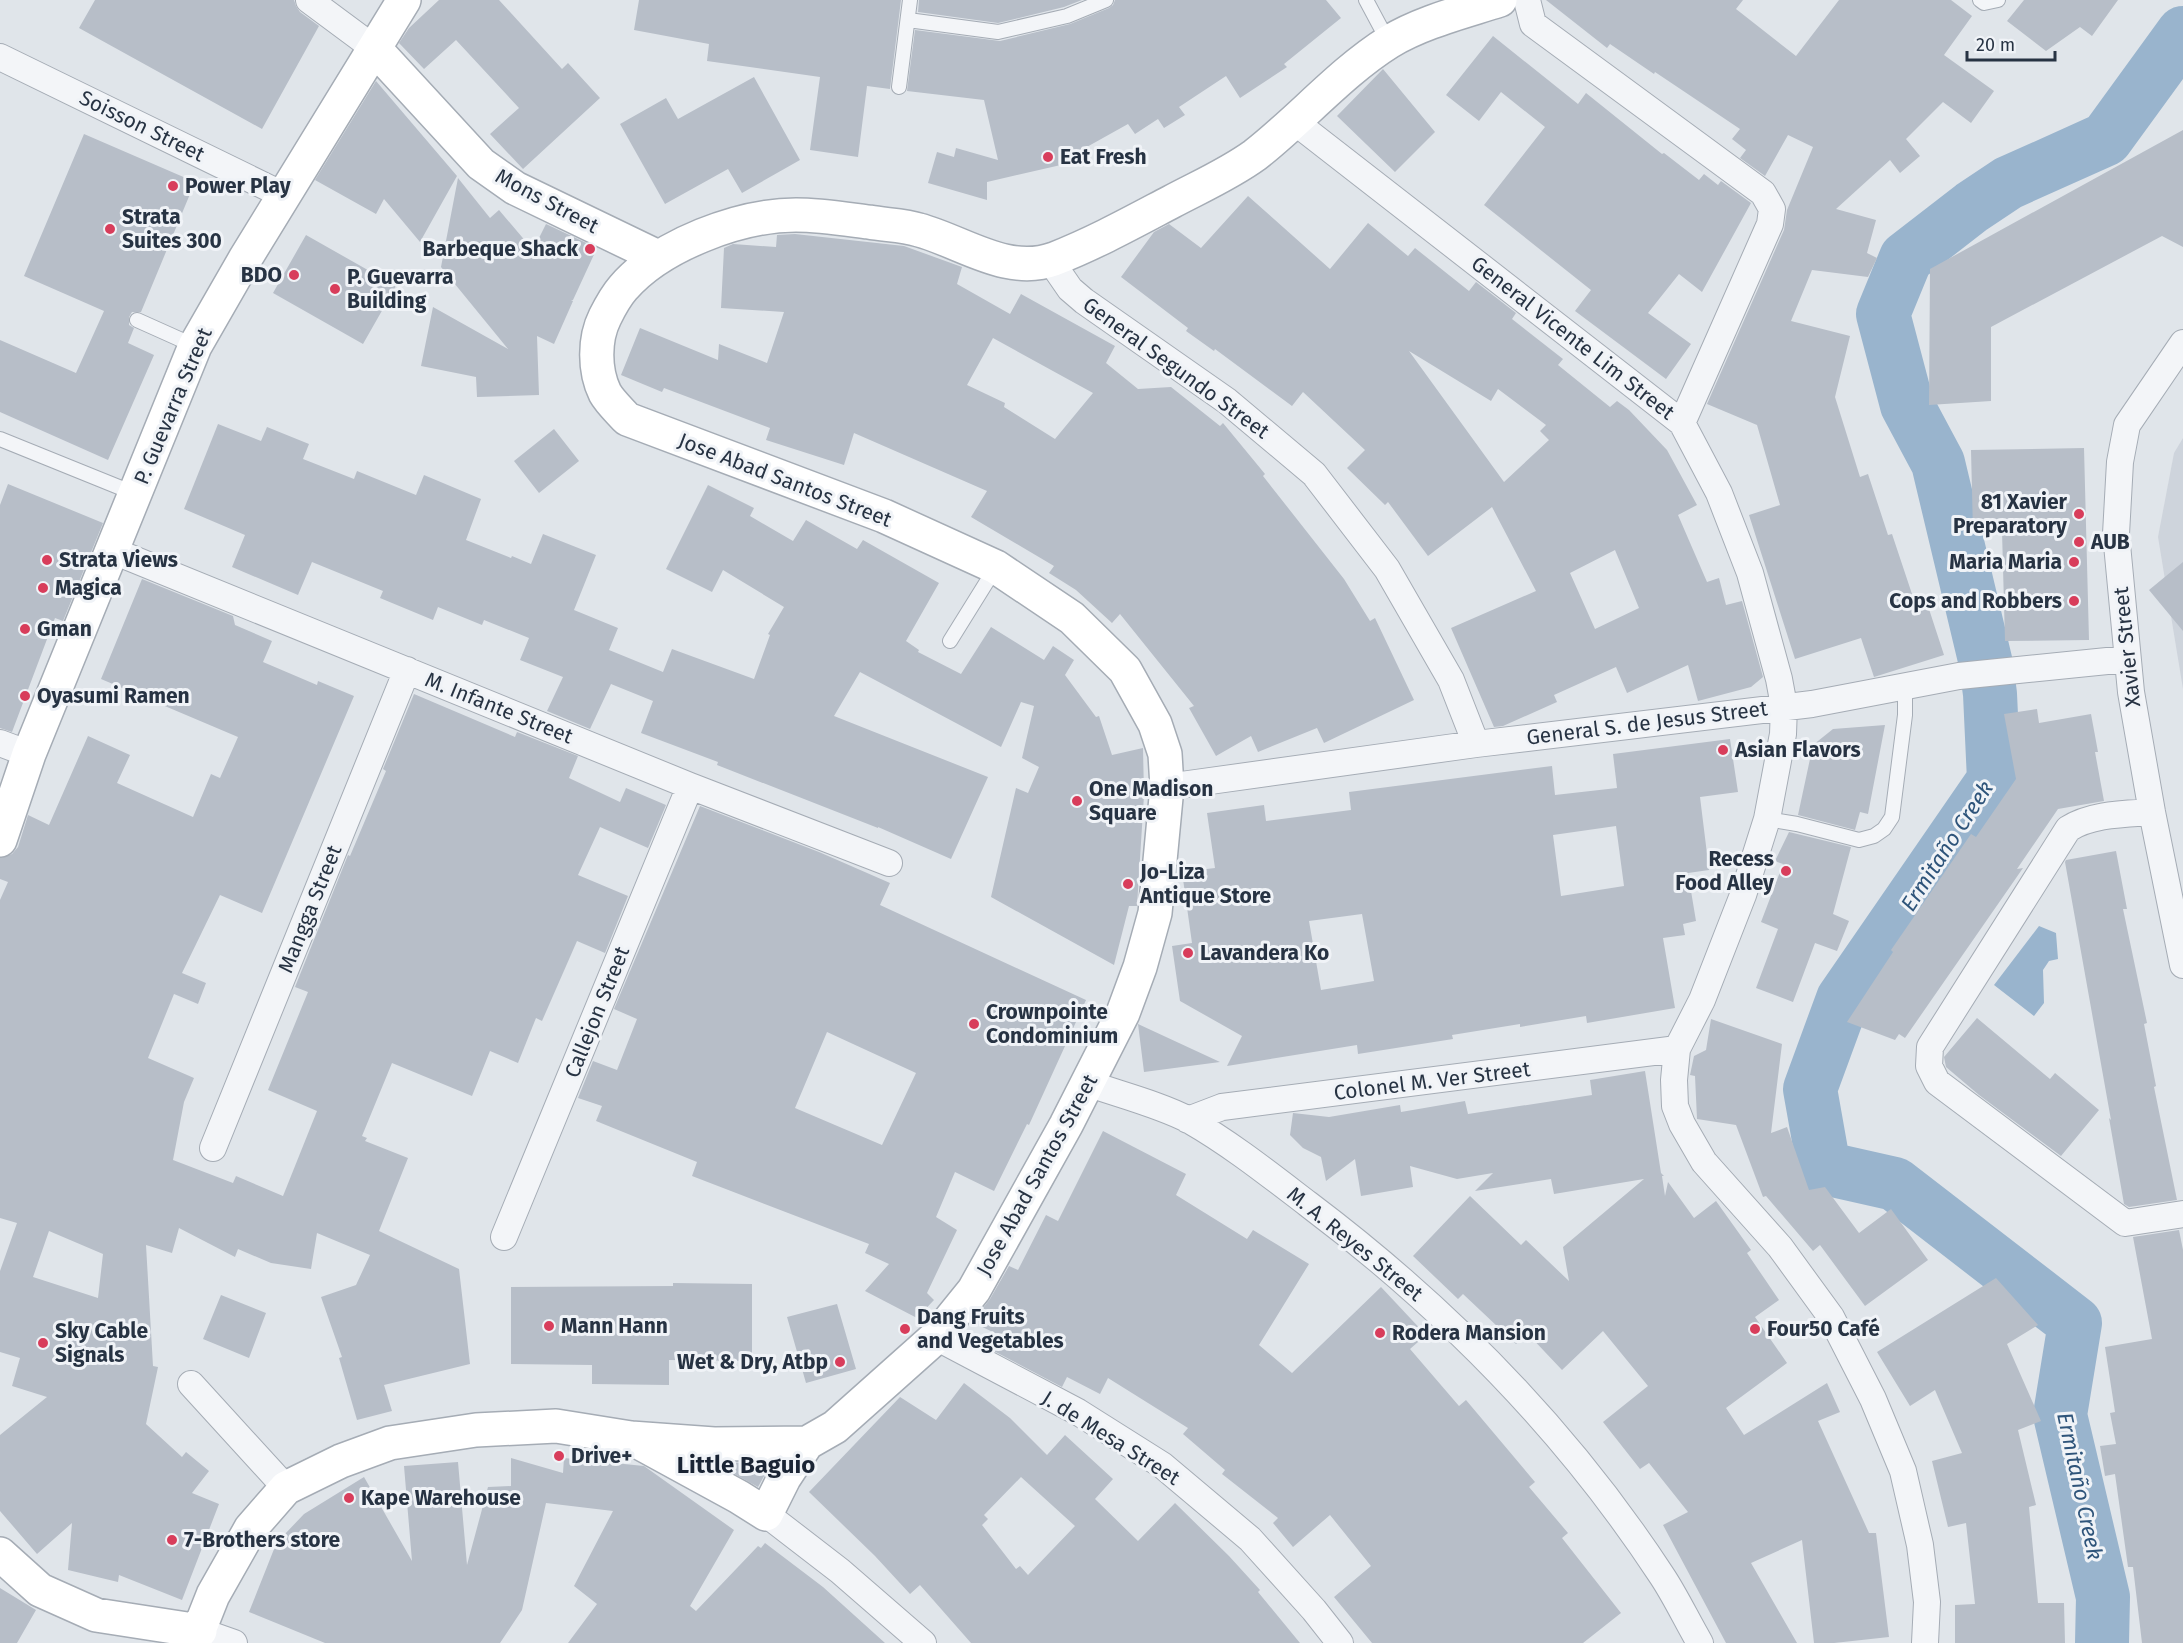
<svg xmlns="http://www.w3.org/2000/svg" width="2183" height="1643" font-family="'Fira Sans',sans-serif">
<rect width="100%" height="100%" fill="#e0e5ea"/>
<path fill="#ced4dc" d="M2183,438V689L2158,537L2174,453Z"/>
<path fill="#99b4cd" d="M2039,926L2056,933L2058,959L2049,961L2043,970L2044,1003L2034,1016L1994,985Z"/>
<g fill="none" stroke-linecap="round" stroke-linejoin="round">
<path stroke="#99b4cd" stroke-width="54" d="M2102,1643L2103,1597L2060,1415L2075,1323L1895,1184L1824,1168L1810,1089L1843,999L1994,780L1990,694L1986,664L1938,463L1907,405L1883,314L1906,258L1972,207L2008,183L2106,139L2183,33"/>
</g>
<path fill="#b7bec8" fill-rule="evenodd" d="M95,0H294L296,6L300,12L319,26L262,129L79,28Z
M439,0H499L562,69L568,63L600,98L523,169L490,134L519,108L456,40L424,69L399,43L409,28Z
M639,0H901L890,89L867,86L858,157L810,150L820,77L707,61L709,44L634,30Z
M919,0H1082L1064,7L998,23L918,12Z
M1115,0H1326L1341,18L1284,64L1287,67L1240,98L1226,76L1179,107L1185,115L1164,128L1158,119L1135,134L1128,124L1085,148L1087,159L987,182V200L928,183L937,152L954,157L956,148L998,160L984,100L907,91L915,30L1000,41L1070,24L1109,8L1113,5Z
M1546,0H1743L1736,9L1796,56L1839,0H1951L1972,16L1944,55L1994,91L1971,123L1943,102L1906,139L1920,156L1900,173L1890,160L1836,209L1876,220L1867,253L1877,258L1868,277L1812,270L1791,321L1850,336L1835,397L1860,477L1868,474L1888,535L1892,534L1917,609L1928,606L1944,655L1874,677L1861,638L1795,659L1749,515L1780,505L1757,425L1707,404L1784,230L1787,210L1813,147L1788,135L1765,176L1740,158L1746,150L1732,139L1740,129L1655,72L1654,74L1610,44L1607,48Z
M2024,0H2118L2092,36L2080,27L2046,51L2007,21Z
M1493,36L1578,104L1586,93L1662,154L1664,153L1699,180L1704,174L1718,185L1721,181L1751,203L1702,292L1679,274L1648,313L1691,344L1666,379L1575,311L1591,290L1484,205L1545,127L1501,92L1479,121L1446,95Z
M1383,69L1435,132L1395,172L1337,116Z
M754,77L800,160L742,193L728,169L665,204L620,124L666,98L678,119Z
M376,81L457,176L420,242L384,199L376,214L315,180Z
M2183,130V247L2162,236L1991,327V401L1929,405L1930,269Z
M84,134L195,182L141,312H132L129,317V325L134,328L128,343L154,355L108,460L0,412V340L76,373L104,311L24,276Z
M458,178L490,218L499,210L533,250L546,224L597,248L573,300H571L573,301L554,344L537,336L539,395L477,397L476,377L421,366L433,307L508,349L441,267Z
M1248,196L1330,269L1368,223L1408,256L1415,248L1469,291L1476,282L1516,313L1512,319L1563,359L1558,365L1610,407L1617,401L1629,410L1667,450L1697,505L1678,515L1707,582L1719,578L1726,605L1742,601L1763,677L1751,687L1698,701L1688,665L1627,693L1616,667L1554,695L1557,702L1503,726L1494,727L1451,628L1536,591L1492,507L1428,556L1388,502L1385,505L1347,468L1365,450L1303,392L1292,406L1215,349L1214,351L1186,331L1188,328L1121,277L1154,232L1169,224L1201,248ZM1409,351L1491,401L1498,389L1546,425L1540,431L1549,440L1504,482ZM1615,550L1639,608L1595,629L1570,573Z
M795,234L904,246L962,267L957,284L1010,314L1021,294L1115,346L1106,363L1138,389L1171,387L1220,426L1223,423L1265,474L1263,476L1344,579L1370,621L1375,618L1414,700L1324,743L1317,728L1258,752L1251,736L1216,756L1189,708L1194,706L1120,614L1112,623L1076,590L1049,573L1054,566L971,517L987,491L854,433L844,465L766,440L770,428L664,388L662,392L621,375L640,328L718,360L719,344L767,363L784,312L721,308L724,248L733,244L776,247L777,235ZM993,338L1093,393L1055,439L1004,407L1005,403L967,385Z
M306,235L396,286L363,344L273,293Z
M218,424L261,441L267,427L309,444L303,459L354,479L357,471L416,495L424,475L481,499L466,540L511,558L512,556L531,564L543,534L596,555L574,610L618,628L609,650L663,672L672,649L754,679L770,635L768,634L784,607L723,570L712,592L666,569L708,485L754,508L750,516L793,541L806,520L857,549L863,540L939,583L906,641L919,650L918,652L961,674L991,627L1044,660L1053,646L1074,660L1065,675L1096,717L1099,716L1112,755L1143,748L1144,795L1137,906H1129L1114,965L991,897L1016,788L1028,793L1039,767L1022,758L1034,706L1021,702L1001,747L860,672L834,716L988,777L951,859L878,827V828L717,765L718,762L641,733L653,701L611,684L590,729L547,711L563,677L520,660L529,638L484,620L482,625L438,607L433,620L380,598L383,591L312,562L298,595L232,567L245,535L184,509Z
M554,429L579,461L539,493L514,461Z
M2084,448L2089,640L2005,641L2002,531L1973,532L1971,450Z
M8,484L103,523L63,621L55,618L12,732L0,728V505Z
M2183,562V631L2149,590Z
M142,579L233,616L235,625L272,641L263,662L317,685L318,681L354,696L262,913L220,895L182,973L206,983L198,1004L174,994L148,1058L194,1078L184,1102L173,1160L233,1183L236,1176L283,1196L317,1111L268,1090L308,992L295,987L348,855L350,856L386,771L383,769L414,694L515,737L517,732L578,756L569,778L620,802L626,788L666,805L648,848L600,827L578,875L628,896L605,953L577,941L542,1021L536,1018L518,1063L490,1051L472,1096L392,1063L362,1136L367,1138L365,1141L408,1158L379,1231L459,1269L470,1364L384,1385L392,1411L357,1420L339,1358L342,1357L321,1297L356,1285L370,1255L317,1233L311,1269L271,1263L238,1249L235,1257L179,1228L172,1253L146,1245L153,1366L158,1367L146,1424L182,1457L186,1452L209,1471L192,1493L219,1504L182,1600L119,1575L118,1582L68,1570L72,1523L37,1554L0,1511V1435L47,1397L12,1386L20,1358L0,1352V1271L17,1223L0,1218V900L8,882L0,879V858L12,854L18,847L28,815L49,825L88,736L130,755L117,783L193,817L211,774L220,778L238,737L101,679ZM49,1231L103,1254L98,1298L33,1277Z
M2037,709L2039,723L2091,714L2098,752H2095L2104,801L2058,809L2017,869L2023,868L1905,1038L1899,1034L1895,1040L1847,1022L1893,952L1891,950L1971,834L1976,837L2016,779L2004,714Z
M1885,725L1868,814L1860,812L1855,830L1798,815L1813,745L1833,729Z
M1730,739L1738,792L1700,797L1709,870L1688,873L1696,921L1683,924L1685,935L1663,938L1675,1008L1587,1023L1586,1016L1520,1027V1024L1452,1035L1453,1039L1358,1054L1357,1045L1227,1066L1242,1036L1180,1001L1172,946L1192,943L1182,872L1215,868L1207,813L1264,805L1266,821L1351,810L1349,792L1552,766L1555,795L1617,788L1613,754ZM1616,826L1624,886L1561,896L1553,835ZM1362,914L1374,981L1321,990L1309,921Z
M700,806L819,852L890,883L880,905L1086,1000L1029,1125L1027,1124L994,1191L955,1172L936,1217L957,1230L927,1293L934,1300L917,1318L865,1291L889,1264L865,1253L869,1244L692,1176L697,1162L596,1121L602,1106L578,1098L593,1061L617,1070L637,1019L614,1009ZM827,1032L916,1073L882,1145L795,1108Z
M1789,832L1851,847L1833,914L1849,921L1837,951L1815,943L1793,1002L1756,988L1778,929L1761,922L1783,864L1775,861Z
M2116,851L2127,909H2123L2147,1023L2144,1024L2156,1086L2154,1087L2177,1200L2129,1207L2124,1204L2109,1118L2111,1120L2065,862L2066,860Z
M1977,1018L2050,1079L2055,1073L2099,1110L2061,1156L1979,1095L1946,1067L1944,1057Z
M1711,1019L1782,1044L1771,1133L1787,1127L1809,1190L1825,1187L1859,1233L1891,1209L1928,1260L1865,1306L1820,1245L1813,1251L1766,1196L1763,1197L1736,1125L1697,1119L1695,1076L1690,1075L1694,1056L1706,1050Z
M1138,1024L1220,1062L1144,1072Z
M1645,1071L1661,1173L1664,1176H1662L1665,1196L1668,1182L1694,1218L1716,1201L1751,1250L1747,1253L1779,1300L1755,1317L1787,1363L1726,1408L1744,1435L1827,1383L1840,1412L1818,1421L1869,1533H1876L1889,1637L1834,1643H1814L1802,1540L1751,1563L1797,1643H1726L1663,1525L1688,1512L1649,1463L1640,1469L1603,1422L1648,1386L1603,1331L1562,1370L1527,1333L1516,1344L1463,1294L1458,1299L1413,1256L1470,1196L1521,1245L1526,1240L1569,1281L1563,1247L1644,1179L1554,1194L1551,1179L1475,1191L1493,1173L1457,1179L1410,1166L1413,1187L1361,1196L1355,1159L1326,1181L1321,1157L1303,1148L1290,1135L1293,1113L1329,1117L1400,1105L1401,1112L1465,1101L1468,1114L1592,1095L1590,1080Z
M1103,1131L1186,1174L1176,1195L1247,1239L1253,1230L1309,1264L1259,1345L1292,1373L1381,1287L1426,1335L1410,1349L1459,1406L1466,1400L1535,1482L1529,1487L1568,1533L1562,1538L1621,1613L1583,1643H1372L1334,1597L1371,1566L1330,1515L1293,1547L1273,1523L1278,1518L1222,1474L1225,1470L1183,1434L1188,1428L1108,1378L1100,1394L1067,1377L1062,1387L990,1349L997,1334L972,1322L990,1299L1009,1266L1018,1270L1046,1215L1058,1221Z
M2179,1230L2183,1250V1643H2142L2133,1567H2128L2115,1474L2105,1476L2100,1446L2116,1444L2110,1413L2115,1412L2105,1347L2152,1339L2133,1237Z
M1996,1278L2038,1325L2007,1344L2041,1421L2018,1430L2036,1505L2029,1507L2038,1603H2064L2065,1643H1955V1605L1975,1604L1966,1523L1948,1527L1932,1461L1962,1453L1935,1390L1910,1406L1877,1352Z
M673,1283L752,1284V1361L669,1360V1385L592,1384V1365L511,1364V1287L673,1286Z
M221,1295L266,1313L249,1358L203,1339Z
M837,1304L856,1369L806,1383L787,1317Z
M964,1383L1010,1418L1047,1455L1065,1435L1113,1479L1095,1499L1138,1541L1175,1503L1229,1556L1260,1590L1258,1592L1300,1643H971L920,1585L910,1594L875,1556L809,1492L900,1397L936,1420ZM1021,1477L1075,1526L1028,1575L1020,1566L1016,1569L982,1525L988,1519L984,1515Z
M511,1458L563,1473L564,1458L644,1466L734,1530L690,1606L696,1611L758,1546L761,1548L765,1543L823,1587L885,1643H568L597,1604L574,1586L613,1511L546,1503L522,1610L500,1643H325L249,1612L280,1534L284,1535L304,1514L364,1477L412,1561L404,1466L458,1462L467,1565L488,1487L511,1486Z
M772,1462L758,1487L715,1463Z
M0,1588L36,1610L17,1643H0Z"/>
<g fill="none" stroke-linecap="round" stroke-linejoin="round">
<defs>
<path id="lane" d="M1366,0L1389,43
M1980,0L1984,3L1998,0
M908,20L998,32L1067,16L1106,0
M899,87L910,0
M137,320L195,346
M0,439L136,494
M950,641L996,567
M1767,819L1797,824L1859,840L1874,836L1884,829L1892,817L1905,715V686"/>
<path id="street" d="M309,0L375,49
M1527,0L1533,24L1763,193L1772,209L1770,224L1682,423
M0,57L283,195
M1295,122L1682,423L1719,493L1750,573L1779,679L1784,706L1783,734L1767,819L1743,895L1702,1000L1677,1049L1674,1080L1675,1106L1682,1124L1704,1162L1780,1247L1831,1317L1873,1399L1903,1471L1920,1545L1927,1602L1925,1643
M1050,260L1070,289L1084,301L1227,401L1314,474L1387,569L1451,680L1476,744
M2183,343L2127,425L2120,462L2116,534L2131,692L2152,812L2183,965
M111,550L690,786L889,863
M0,743L29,754
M1167,787L1476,744L1812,704L1959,676L2127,659
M2152,812C2124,814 2091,814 2068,829L1930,1047L1929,1066L1937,1082L2125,1223L2183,1214
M1087,1083C1118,1094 1161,1105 1189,1120C1231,1144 1270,1175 1308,1204C1446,1308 1567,1431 1662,1576C1676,1597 1687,1621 1700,1643
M1188,1120L1222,1107L1677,1049
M213,1148L407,670
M504,1237L690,786
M936,1337L1078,1412L1162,1465L1250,1539L1314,1610L1340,1643
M191,1384L286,1488
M766,1514L840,1571L923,1643
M200,1631L234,1643"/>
<path id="secondary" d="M375,49L481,164L515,188L658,257
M0,840L29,754L195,346L245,259L404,0
M631,1438L739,1497L766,1514L784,1478L807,1443L835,1427L936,1337L974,1290L1066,1125L1123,1013L1140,967L1155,913L1167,787L1165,754L1155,724L1125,670L1072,618L996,567L884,516L627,419C620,411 610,402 605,393C594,370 594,339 605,317C610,307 616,296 623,288C660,245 740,215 796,215C820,215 845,219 869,222C885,225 904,225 919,230C963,242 1007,276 1054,259C1095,243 1133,222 1171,202C1199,187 1229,174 1255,155C1300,120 1341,72 1389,42C1422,22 1463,12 1500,0
M0,1554L40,1590L96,1615L200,1631
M194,1643L213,1595L251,1528L286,1488L341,1461L390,1443L476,1430L556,1426L631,1438L714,1444L807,1443"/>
</defs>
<use href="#lane" stroke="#a5acb5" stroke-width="16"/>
<use href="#street" stroke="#a5acb5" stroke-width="28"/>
<use href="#secondary" stroke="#a5acb5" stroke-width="36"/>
<use href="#lane" stroke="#f3f5f8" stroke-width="14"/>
<use href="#street" stroke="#f3f5f8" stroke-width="26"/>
<use href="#secondary" stroke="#fff" stroke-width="33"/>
</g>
<g fill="#d83d5b" stroke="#f0f3f7" stroke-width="2">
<circle cx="1048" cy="157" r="6"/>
<circle cx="173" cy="186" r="6"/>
<circle cx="110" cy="229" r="6"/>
<circle cx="590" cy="249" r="6"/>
<circle cx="294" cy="275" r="6"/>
<circle cx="335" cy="289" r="6"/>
<circle cx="2079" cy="514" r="6"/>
<circle cx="2079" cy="542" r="6"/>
<circle cx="47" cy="560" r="6"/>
<circle cx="2074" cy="562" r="6"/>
<circle cx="43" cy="588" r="6"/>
<circle cx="2074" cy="601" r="6"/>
<circle cx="25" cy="629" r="6"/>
<circle cx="25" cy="696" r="6"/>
<circle cx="1723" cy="750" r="6"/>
<circle cx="1077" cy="801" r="6"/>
<circle cx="1786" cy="871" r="6"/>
<circle cx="1128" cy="884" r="6"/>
<circle cx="1188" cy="953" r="6"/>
<circle cx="974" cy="1024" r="6"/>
<circle cx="549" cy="1326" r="6"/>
<circle cx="905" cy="1329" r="6"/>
<circle cx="1755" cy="1329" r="6"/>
<circle cx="1380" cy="1333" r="6"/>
<circle cx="43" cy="1343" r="6"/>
<circle cx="840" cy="1362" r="6"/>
<circle cx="559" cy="1456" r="6"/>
<circle cx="349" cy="1498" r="6"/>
<circle cx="172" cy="1540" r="6"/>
</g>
<g text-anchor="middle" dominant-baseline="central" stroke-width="6" stroke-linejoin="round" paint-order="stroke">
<g font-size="21" fill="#273343" stroke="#f0f3f7">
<text transform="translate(142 126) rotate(26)">Soisson Street</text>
<text transform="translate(547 201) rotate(28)">Mons Street</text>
<text transform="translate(1573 338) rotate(38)">General Vicente Lim Street</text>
<text transform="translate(1176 368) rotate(36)">General Segundo Street</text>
<text transform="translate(173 406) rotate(-67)">P. Guevarra Street</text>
<text transform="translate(785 480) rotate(21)">Jose Abad Santos Street</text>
<text transform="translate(2127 647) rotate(-96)">Xavier Street</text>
<text transform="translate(499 708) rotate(22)">M. Infante Street</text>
<text transform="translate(1647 723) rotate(-7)">General S. de Jesus Street</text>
<text transform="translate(310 909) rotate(-68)">Mangga Street</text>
<text transform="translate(597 1012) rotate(-68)">Callejon Street</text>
<text transform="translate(1432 1081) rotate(-7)">Colonel M. Ver Street</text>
<text transform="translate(1037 1175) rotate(-61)">Jose Abad Santos Street</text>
<text transform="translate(1355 1244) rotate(39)">M. A. Reyes Street</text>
<text transform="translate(1111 1438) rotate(32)">J. de Mesa Street</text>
</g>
<g font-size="21" font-weight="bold" fill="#273343" stroke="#f0f3f7" text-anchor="start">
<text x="1060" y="157">Eat Fresh</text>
<text x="185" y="186">Power Play</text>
<text x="122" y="217">Strata<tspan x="122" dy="24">Suites 300</tspan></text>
<text x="578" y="249" text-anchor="end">Barbeque Shack</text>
<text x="282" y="275" text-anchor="end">BDO</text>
<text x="347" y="277">P. Guevarra<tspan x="347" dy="24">Building</tspan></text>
<text x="2067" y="502" text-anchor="end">81 Xavier<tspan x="2067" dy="24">Preparatory</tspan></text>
<text x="2091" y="542">AUB</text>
<text x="59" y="560">Strata Views</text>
<text x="2062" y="562" text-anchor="end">Maria Maria</text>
<text x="55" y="588">Magica</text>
<text x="2062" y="601" text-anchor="end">Cops and Robbers</text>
<text x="37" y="629">Gman</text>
<text x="37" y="696">Oyasumi Ramen</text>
<text x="1735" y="750">Asian Flavors</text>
<text x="1089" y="789">One Madison<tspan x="1089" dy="24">Square</tspan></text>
<text x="1774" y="859" text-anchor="end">Recess<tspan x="1774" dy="24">Food Alley</tspan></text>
<text x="1140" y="872">Jo-Liza<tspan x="1140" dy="24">Antique Store</tspan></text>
<text x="1200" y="953">Lavandera Ko</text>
<text x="986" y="1012">Crownpointe<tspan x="986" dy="24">Condominium</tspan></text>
<text x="917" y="1317">Dang Fruits<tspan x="917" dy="24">and Vegetables</tspan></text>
<text x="561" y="1326">Mann Hann</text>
<text x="1767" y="1329">Four50 Café</text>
<text x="55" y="1331">Sky Cable<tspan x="55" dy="24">Signals</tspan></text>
<text x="1392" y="1333">Rodera Mansion</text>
<text x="828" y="1362" text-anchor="end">Wet &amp; Dry, Atbp</text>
<text x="571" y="1456">Drive+</text>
<text x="361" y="1498">Kape Warehouse</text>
<text x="184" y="1540">7-Brothers store</text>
</g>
<g font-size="22" font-style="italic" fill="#2e547a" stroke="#f0f3f7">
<text transform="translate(1947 846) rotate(-57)">Ermitaño Creek</text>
<text transform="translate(2080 1486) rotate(78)">Ermitaño Creek</text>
</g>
<g font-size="24" font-weight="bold" fill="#1a2434" stroke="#f0f3f7">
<text x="746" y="1465">Little Baguio</text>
</g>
</g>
<path d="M1967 51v9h88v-9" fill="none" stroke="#273343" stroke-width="3"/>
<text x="1976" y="51" font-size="18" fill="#273343" stroke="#f0f3f7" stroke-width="4.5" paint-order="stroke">20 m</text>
</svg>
